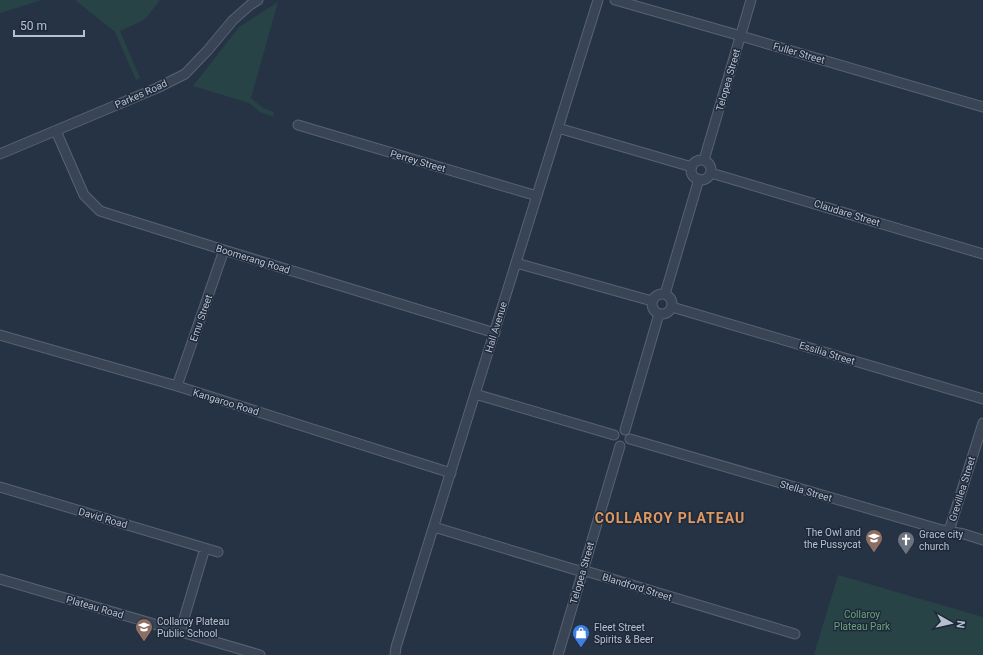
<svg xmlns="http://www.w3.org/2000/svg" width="983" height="655" font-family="Roboto,sans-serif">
<rect width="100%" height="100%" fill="#253345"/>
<path fill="#274346" d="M0,0H42L0,13Z
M75,0H160L147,17L140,22L120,31L140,78L136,80L115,32Z
M278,2L251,98L263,108L274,112L273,117L260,112L249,103L193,86L239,27Z
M838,575L983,617V655H814Z"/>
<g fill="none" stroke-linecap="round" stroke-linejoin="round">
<defs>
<path id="minor" d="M615,0L734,34L983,107
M298,125L537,196
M558,128L692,167
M56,131L84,195L100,211L224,250L495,333
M0,154L157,88L185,74L208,50L233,20L250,5L258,0
M704,160L751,0
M691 170a10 10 0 1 1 20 0a10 10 0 1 1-20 0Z
M711,173L983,254
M516,263L652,301
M652 304a10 10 0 1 1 20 0a10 10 0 1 1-20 0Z
M665,294L699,179
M672,307L983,399
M0,335L177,386L451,473
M177,386L224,250
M475,394L614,435
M625,430L659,314
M630,439L942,530L964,534L983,540
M0,487L218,552
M434,527L576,570L589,572L795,634
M949,531L983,423
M0,579L260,655
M180,632L205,548
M395,655L396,647L598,0
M558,655L620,446"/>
</defs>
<use href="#minor" stroke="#586272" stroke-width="11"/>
<use href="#minor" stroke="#394555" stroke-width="9"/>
</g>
<defs>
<symbol id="school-pin" viewBox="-11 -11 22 30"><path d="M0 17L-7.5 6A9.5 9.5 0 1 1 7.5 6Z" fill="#8d6e63" stroke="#1e293a"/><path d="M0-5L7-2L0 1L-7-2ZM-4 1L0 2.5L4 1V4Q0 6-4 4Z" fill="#fff"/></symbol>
<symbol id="church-pin" viewBox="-11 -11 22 30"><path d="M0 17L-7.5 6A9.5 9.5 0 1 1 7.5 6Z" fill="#6b7280" stroke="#1e293a"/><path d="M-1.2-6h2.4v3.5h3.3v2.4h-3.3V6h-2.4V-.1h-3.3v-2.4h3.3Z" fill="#fff"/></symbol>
<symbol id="shop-pin" viewBox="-11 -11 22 30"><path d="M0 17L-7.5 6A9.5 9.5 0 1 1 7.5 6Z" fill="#3f7fe0" stroke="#1e293a"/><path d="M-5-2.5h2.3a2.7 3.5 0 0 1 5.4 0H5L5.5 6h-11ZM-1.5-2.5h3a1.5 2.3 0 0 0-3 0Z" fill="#fff"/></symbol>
</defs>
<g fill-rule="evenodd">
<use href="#school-pin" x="864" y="528" width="20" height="27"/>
<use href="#church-pin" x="896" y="530" width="20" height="27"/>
<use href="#school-pin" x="134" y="617" width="20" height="27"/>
<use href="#shop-pin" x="571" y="623" width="20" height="27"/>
</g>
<g text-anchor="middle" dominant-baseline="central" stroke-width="3" stroke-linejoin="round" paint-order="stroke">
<g font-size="10" fill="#b7c0ce" stroke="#1e293a">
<text transform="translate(799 53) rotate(16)">Fuller Street</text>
<text transform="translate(728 80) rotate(-74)">Telopea Street</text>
<text transform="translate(141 94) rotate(-24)">Parkes Road</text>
<text transform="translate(418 161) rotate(16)">Perrey Street</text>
<text transform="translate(847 213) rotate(17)">Claudare Street</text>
<text transform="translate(253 259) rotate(17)">Boomerang Road</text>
<text transform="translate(201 318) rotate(-71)">Emu Street</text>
<text transform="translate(496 327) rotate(-73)">Hall Avenue</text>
<text transform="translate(827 353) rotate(17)">Essilia Street</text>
<text transform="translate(226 402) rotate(17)">Kangaroo Road</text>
<text transform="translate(962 489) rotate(-73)">Grevillea Street</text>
<text transform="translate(806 491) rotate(16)">Stella Street</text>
<text transform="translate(103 518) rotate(16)">David Road</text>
<text transform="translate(582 573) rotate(-74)">Telopea Street</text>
<text transform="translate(637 587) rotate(17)">Blandford Street</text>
<text transform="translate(95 607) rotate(16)">Plateau Road</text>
</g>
<g font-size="10" fill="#b7c0ce" stroke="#1e293a" text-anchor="start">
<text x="861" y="532" text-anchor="end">The Owl and<tspan x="861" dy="12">the Pussycat</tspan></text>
<text x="919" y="534">Grace city<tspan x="919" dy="12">church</tspan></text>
<text x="157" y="621">Collaroy Plateau<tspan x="157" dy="12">Public School</tspan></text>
<text x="594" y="627">Fleet Street<tspan x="594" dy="12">Spirits &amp; Beer</tspan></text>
</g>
<g font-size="10" fill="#6ca178" stroke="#1e293a">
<text x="862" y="614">Collaroy<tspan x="862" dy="12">Plateau Park</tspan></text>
</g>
<g font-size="14" font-weight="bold" letter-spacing="1" fill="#e09860" stroke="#1e293a">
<text x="670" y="518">COLLAROY PLATEAU</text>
</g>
</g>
<g transform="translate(951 623) rotate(98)" stroke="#1e293a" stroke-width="3" paint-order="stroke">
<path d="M0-3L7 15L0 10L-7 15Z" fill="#b7c0ce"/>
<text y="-6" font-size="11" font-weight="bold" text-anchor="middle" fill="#b7c0ce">N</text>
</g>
<path d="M14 30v6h70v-6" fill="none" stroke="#b7c0ce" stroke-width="2"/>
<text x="20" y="30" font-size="12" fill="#b7c0ce" stroke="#1e293a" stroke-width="3" paint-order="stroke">50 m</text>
</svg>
